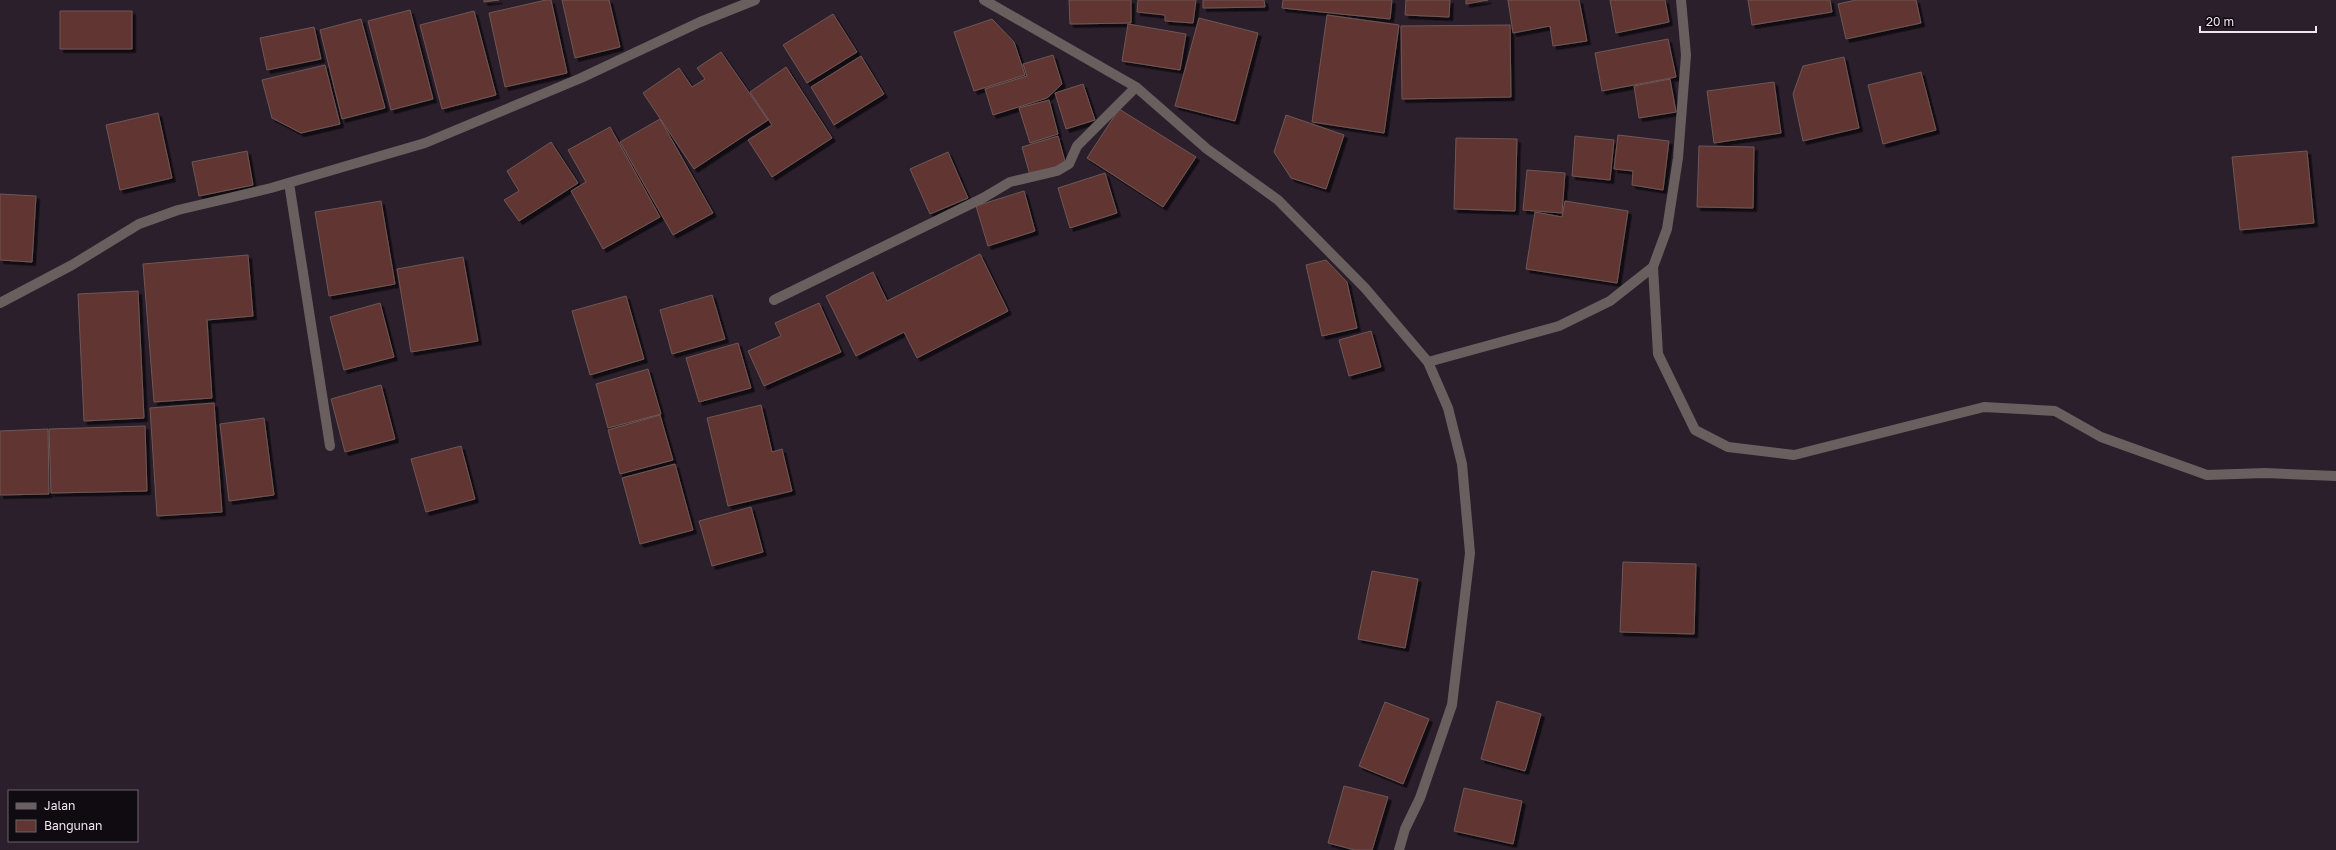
<svg xmlns="http://www.w3.org/2000/svg" width="2336" height="850" font-family="'Golos Text',sans-serif">
<defs>
<filter id="shadow"><feDropShadow dx="3.5" dy="3.5" stdDeviation="0" flood-color="#0009"/></filter>
</defs>
<rect width="100%" height="100%" fill="#2b1f2c"/>
<path fill="#613532" stroke="#6e5755" filter="url(#shadow)" d="M484,0H499L484,2Z
M546,0H551L567,73L505,87L489,13Z
M562,0H609L620,47L575,58Z
M1069,0H1131V23L1070,24Z
M1138,0H1196L1193,23L1165,21V15L1137,12Z
M1203,0H1264L1265,7L1203,8Z
M1283,0H1392L1390,19L1282,8Z
M1406,0H1450L1449,17L1405,15Z
M1466,0H1488L1466,4Z
M1508,0H1579L1587,41L1553,46L1550,26L1513,33Z
M1610,0H1665L1669,22L1616,33Z
M1748,0H1830L1832,12L1752,25Z
M1856,0H1916L1921,23L1846,39L1838,4Z
M410,10L433,99L391,110L368,21Z
M60,11H132V49H60Z
M474,11L496,95L442,109L420,25Z
M833,14L857,52L807,83L783,45Z
M1327,15L1399,25L1384,133L1312,122Z
M1199,18L1258,33L1235,121L1175,106Z
M361,19L385,108L342,119L320,30Z
M992,19L1014,42L1025,75L974,91L954,32Z
M1128,24L1186,34L1180,70L1122,61Z
M1510,25L1511,97L1402,99L1401,26Z
M314,27L321,59L267,70L260,38Z
M1668,39L1676,77L1602,91L1595,53Z
M721,52L768,120L694,169L643,93L679,68L692,87L705,79L697,68Z
M1053,55L1062,84L1047,98L993,115L985,89L1027,76L1023,64Z
M861,56L884,94L834,125L811,87Z
M1844,57L1859,128L1803,141L1793,94L1803,66Z
M325,65L340,124L301,133L272,118L262,80Z
M786,67L832,138L772,177L748,140L772,125L750,92Z
M1921,72L1936,130L1883,144L1868,85Z
M1670,79L1676,112L1639,118L1634,86Z
M1774,82L1781,133L1714,143L1707,91Z
M1083,84L1095,120L1066,129L1055,93Z
M1049,100L1058,134L1030,143L1019,108Z
M1119,109L1196,157L1163,207L1087,158Z
M158,113L172,178L120,190L106,125Z
M1286,115L1344,135L1326,189L1291,178L1274,152Z
M660,119L713,213L673,235L620,142Z
M610,127L660,217L603,249L571,191L586,182L568,150Z
M1618,135L1669,141L1663,190L1632,185L1633,171L1614,169Z
M1058,136L1066,165L1030,175L1022,147Z
M1575,136L1614,140L1610,180L1572,176Z
M1456,138L1517,139L1515,211L1454,209Z
M551,142L578,183L519,221L504,200L519,191L507,171Z
M1699,146L1754,147L1753,208L1697,207Z
M247,151L253,185L199,196L192,162Z
M2307,151L2314,223L2240,230L2232,157Z
M948,152L968,198L930,214L910,169Z
M1527,170L1565,173L1562,213L1523,210Z
M1105,173L1117,213L1070,228L1058,188Z
M1024,191L1035,231L988,246L976,206Z
M0,194L36,196L32,262L0,260Z
M381,201L395,284L329,296L315,212Z
M1565,201L1628,211L1617,283L1526,269L1535,212L1562,217Z
M980,254L1008,311L917,358L904,332L856,356L826,296L873,272L887,301Z
M248,255L253,316L207,320L212,398L154,402L143,264Z
M463,257L478,341L411,352L397,269Z
M1326,260L1347,282L1357,328L1322,336L1306,265Z
M138,291L144,418L84,421L78,294Z
M712,295L725,339L672,354L660,310Z
M626,296L644,359L590,375L572,311Z
M380,303L394,357L344,370L330,317Z
M819,303L841,352L764,386L748,351L781,336L775,323Z
M1371,331L1381,367L1349,376L1339,340Z
M738,343L751,388L699,402L686,358Z
M648,369L661,414L608,428L596,384Z
M381,385L395,439L345,452L331,399Z
M214,403L222,512L157,516L150,408Z
M761,405L772,452L782,449L792,491L728,506L707,418Z
M660,415L673,460L620,474L608,430Z
M264,418L274,495L229,501L220,424Z
M145,426L147,491L51,493L49,429Z
M48,429L49,494L0,495V431Z
M461,446L475,499L426,512L411,459Z
M675,464L693,530L640,544L622,478Z
M751,507L763,552L712,566L699,521Z
M1623,562L1696,564L1694,634L1620,632Z
M1372,571L1418,579L1405,648L1358,639Z
M1497,701L1541,714L1525,771L1481,759Z
M1385,702L1429,719L1403,784L1359,766Z
M1344,786L1388,797L1372,850H1355L1328,843Z
M1464,788L1522,801L1513,844L1454,831Z"/>
<g fill="none" stroke-linecap="round" stroke-linejoin="round">
<path stroke="#695f5e" stroke-width="10" d="M984,0L1136,87L1207,149L1278,200L1365,288L1428,362L1448,408L1462,464L1470,553L1452,705L1420,798L1405,829L1399,850
M289,183L330,446
M1653,267L1658,354L1695,430L1728,447L1794,455L1984,407L2055,411L2101,437L2207,475L2265,473L2336,476
M774,300L983,198L1010,182L1057,171L1069,164L1077,146L1136,87
M0,303L72,265L139,224L178,210L271,188L425,143L581,78L700,22L755,0
M1428,362L1559,326L1610,301L1653,267L1667,229L1678,158L1686,55L1681,0"/>
</g>
<rect x="8" y="790" width="130" height="52" fill="#100b11" stroke="#69636a"/>
<rect x="16" y="803" width="20" height="6" fill="#695f5e" stroke="#69636a"/>
<text x="44" y="810" font-size="12" fill="#efe6f0">Jalan</text>
<rect x="16" y="820" width="20" height="12" fill="#613532" stroke="#69636a"/>
<text x="44" y="830" font-size="12" fill="#efe6f0">Bangunan</text>
<path d="M2200 26v6h116v-6" fill="none" stroke="#efe6f0" stroke-width="2"/>
<text x="2206" y="26" font-size="12" fill="#efe6f0" stroke="#100b11" stroke-width="3" paint-order="stroke">20 m</text>
</svg>
